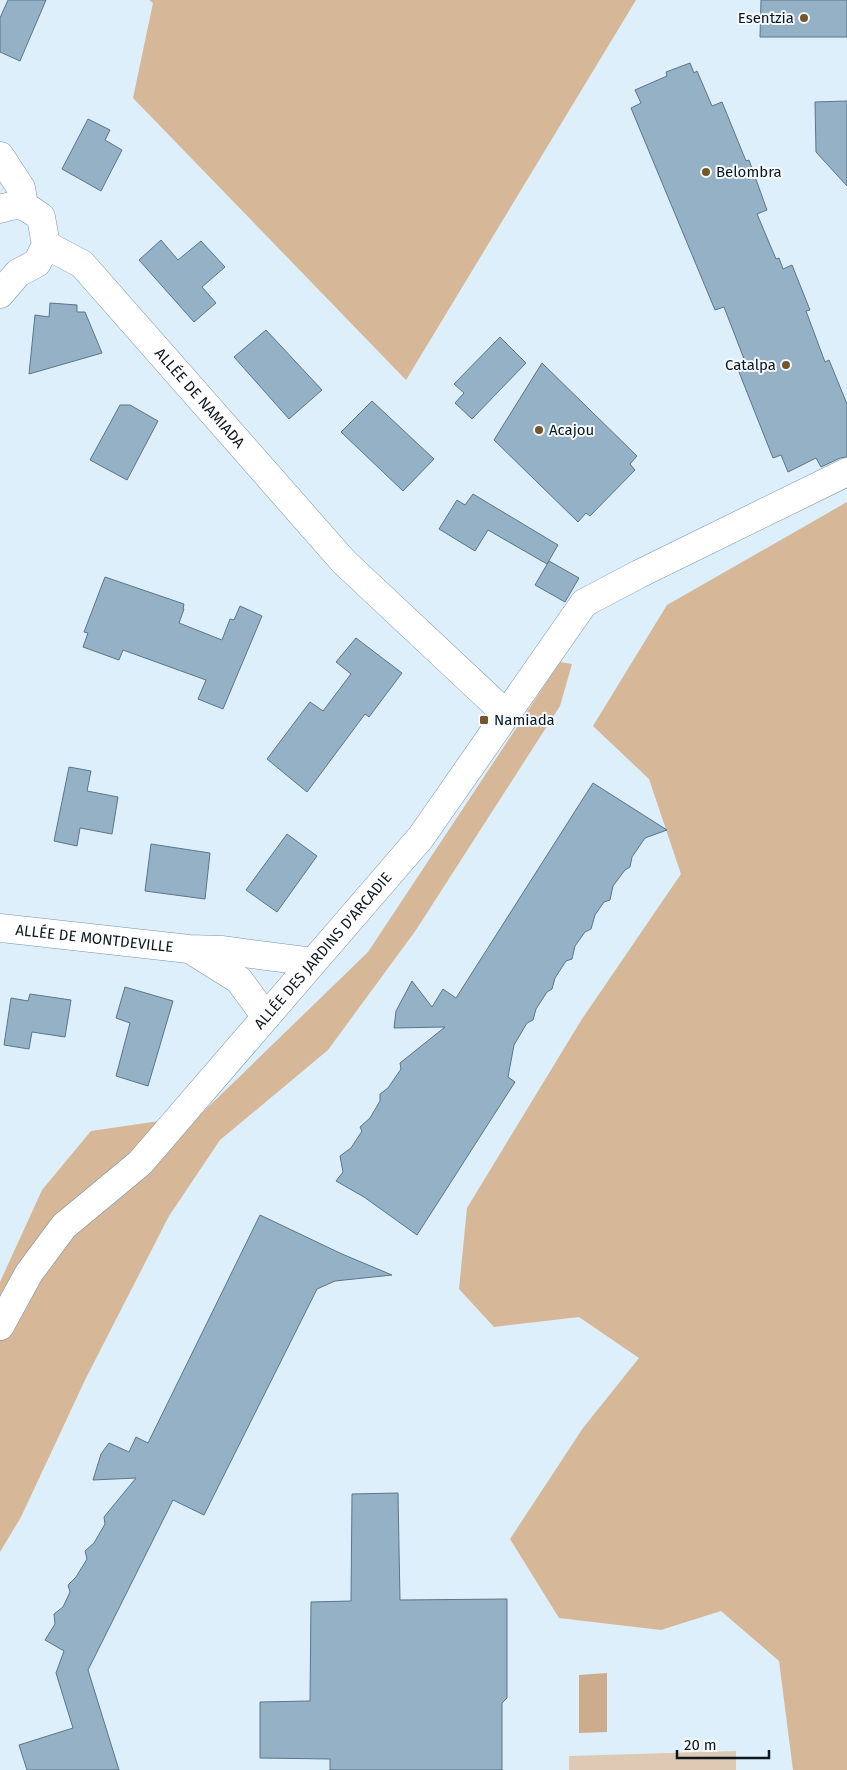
<svg xmlns="http://www.w3.org/2000/svg" width="847" height="1770" font-family="'Fira Sans',sans-serif">
<rect width="100%" height="100%" fill="#ddeffb"/>
<path fill="#ddc9b4" d="M736,1751V1770H569V1756Z"/>
<path fill="#d6b797" d="M149,0H636L406,380L133,98L153,3Z
M847,502V1770H793L779,1661L721,1611L661,1630L559,1618L510,1539L583,1428L639,1358L579,1317L494,1327L459,1289L467,1208L582,1019L681,874L649,779L593,726L667,605Z
M560,662L572,664L560,706L416,930L328,1050L220,1140L169,1216L85,1380L21,1517L0,1552V1282L42,1190L91,1131L200,1115L368,952Z"/>
<path fill="#cbad8d" d="M607,1673V1732L579,1733V1675Z"/>
<path fill="#94b1c5" stroke="#5a7688" d="M8,0H46L20,61L0,52V18Z
M761,0H847V37H760Z
M690,63L694,73L697,71L712,106L722,102L746,161L749,160L767,210L757,214L776,259L779,258L783,269L792,265L810,310L806,311L825,362L829,360L847,404V457L840,458L821,467L816,458L788,472L781,455L773,458L737,367L746,364L724,307L715,310L631,108L641,103L635,90L667,76L666,72Z
M847,101V186L816,152L815,102Z
M88,119L110,130L105,140L122,150L101,191L62,169Z
M161,240L178,260L201,241L225,267L202,287L216,303L194,322L139,260Z
M50,303L77,305V312H85L102,353L29,374L35,315L49,317Z
M266,330L322,390L289,419L234,357Z
M500,337L526,363L472,419L455,403L464,393L454,384Z
M542,363L637,456L630,464L635,470L590,516L586,513L578,522L494,440Z
M372,401L434,459L403,491L341,432Z
M120,405H130L158,421L127,480L90,460Z
M473,494L558,545L547,564L488,530L475,551L439,529L457,500L465,505Z
M549,561L579,578L565,602L535,585Z
M105,577L184,604L183,609H184L179,623L222,640L230,619L234,620L240,606L262,616L223,709L198,699L206,680L123,650L119,660L83,647L88,633L84,632Z
M356,638L402,673L369,717L365,714L307,792L267,759L310,702L323,711L351,674L336,662Z
M69,767L91,771L87,791L118,797L112,834L80,828L77,846L54,841Z
M593,783L667,830L645,838L632,857L630,867L625,870L613,886L610,900L604,902L595,915L591,929L585,932L575,946L572,959L566,961L555,978L552,989L547,992L536,1009L533,1020L527,1023L514,1045L508,1077L515,1082L417,1235L364,1197L336,1181L343,1172L340,1156L351,1148L362,1131L360,1127L370,1118L380,1101V1094L388,1088L401,1069L400,1063L445,1027L394,1028L396,1011L412,981L432,1007L443,989L456,998Z
M287,834L317,856L277,912L246,890Z
M151,844L210,853L205,899L145,891Z
M125,987L173,1001L148,1086L116,1076L130,1023L116,1018Z
M30,994L71,1000L65,1037L32,1032L29,1049L4,1045L11,998L28,1001Z
M260,1215L342,1254L392,1275L335,1281L317,1289L204,1515L173,1500L88,1670L119,1770H27L19,1745L73,1728L56,1673L64,1651L45,1640L55,1624L54,1614L63,1607L70,1592L68,1585L76,1577L87,1559L85,1551L94,1543L105,1524L104,1517L136,1478L93,1480L101,1454L109,1443L129,1452L136,1437L148,1443Z
M398,1493L400,1600L507,1599V1698L502,1703V1770H330V1759L260,1758V1702L310,1701L311,1602L351,1601L352,1494Z"/>
<g fill="none" stroke-linecap="round" stroke-linejoin="round">
<defs>
<path id="pedestrian" d="M344,562L506,714"/>
<g id="minor">
<path d="M0,156L21,188L24,205"/>
<path d="M0,209C21,202 24,205 41,217L46,245L37,263L18,273L0,294"/>
<path id="s1" d="M46,245L82,264L344,562"/>
<path id="s2" d="M0,928L189,949L221,950L313,962"/>
<path d="M191,950L239,980L266,1017"/>
<path id="s3" d="M0,1326L29,1273L64,1226L140,1163L421,837L584,603L639,574L847,472"/>
</g>
</defs>
<use href="#pedestrian" stroke="#7793a6" stroke-width="29"/>
<use href="#minor" stroke="#7793a6" stroke-width="29"/>
<use href="#pedestrian" stroke="#fff" stroke-width="28"/>
<use href="#minor" stroke="#fff" stroke-width="28"/>
</g>
<g fill="#76542c" stroke="#f4fafe" stroke-width="2">
<circle cx="804" cy="18" r="5"/>
<circle cx="706" cy="172" r="5"/>
<circle cx="786" cy="365" r="5"/>
<circle cx="539" cy="430" r="5"/>
<rect x="479" y="715" width="10" height="10" rx="2.5"/>
</g>
<g text-anchor="middle" dominant-baseline="central" stroke-width="4" stroke-linejoin="round" paint-order="stroke">
<g font-size="15" fill="#0c171e" stroke="#f4fafe" text-anchor="start">
<text x="794" y="18" text-anchor="end">Esentzia</text>
<text x="716" y="172">Belombra</text>
<text x="776" y="365" text-anchor="end">Catalpa</text>
<text x="549" y="430">Acajou</text>
<text x="494" y="720">Namiada</text>
</g>
<g font-size="15" fill="#0c171e" stroke="#f4fafe">
<text stroke="none"><textPath href="#s1" startOffset="219">ALLÉE DE NAMIADA</textPath></text>
<text stroke="none"><textPath href="#s2" startOffset="95">ALLÉE DE MONTDEVILLE</textPath></text>
<text stroke="none"><textPath href="#s3" startOffset="498">ALLÉE DES JARDINS D'ARCADIE</textPath></text>
</g>
</g>
<path d="M677 1750v8h92v-8" fill="none" stroke="#0c171e" stroke-width="2.5"/>
<text x="684" y="1750" font-size="15" fill="#0c171e" stroke="#f4fafe" stroke-width="4" paint-order="stroke">20 m</text>
</svg>
